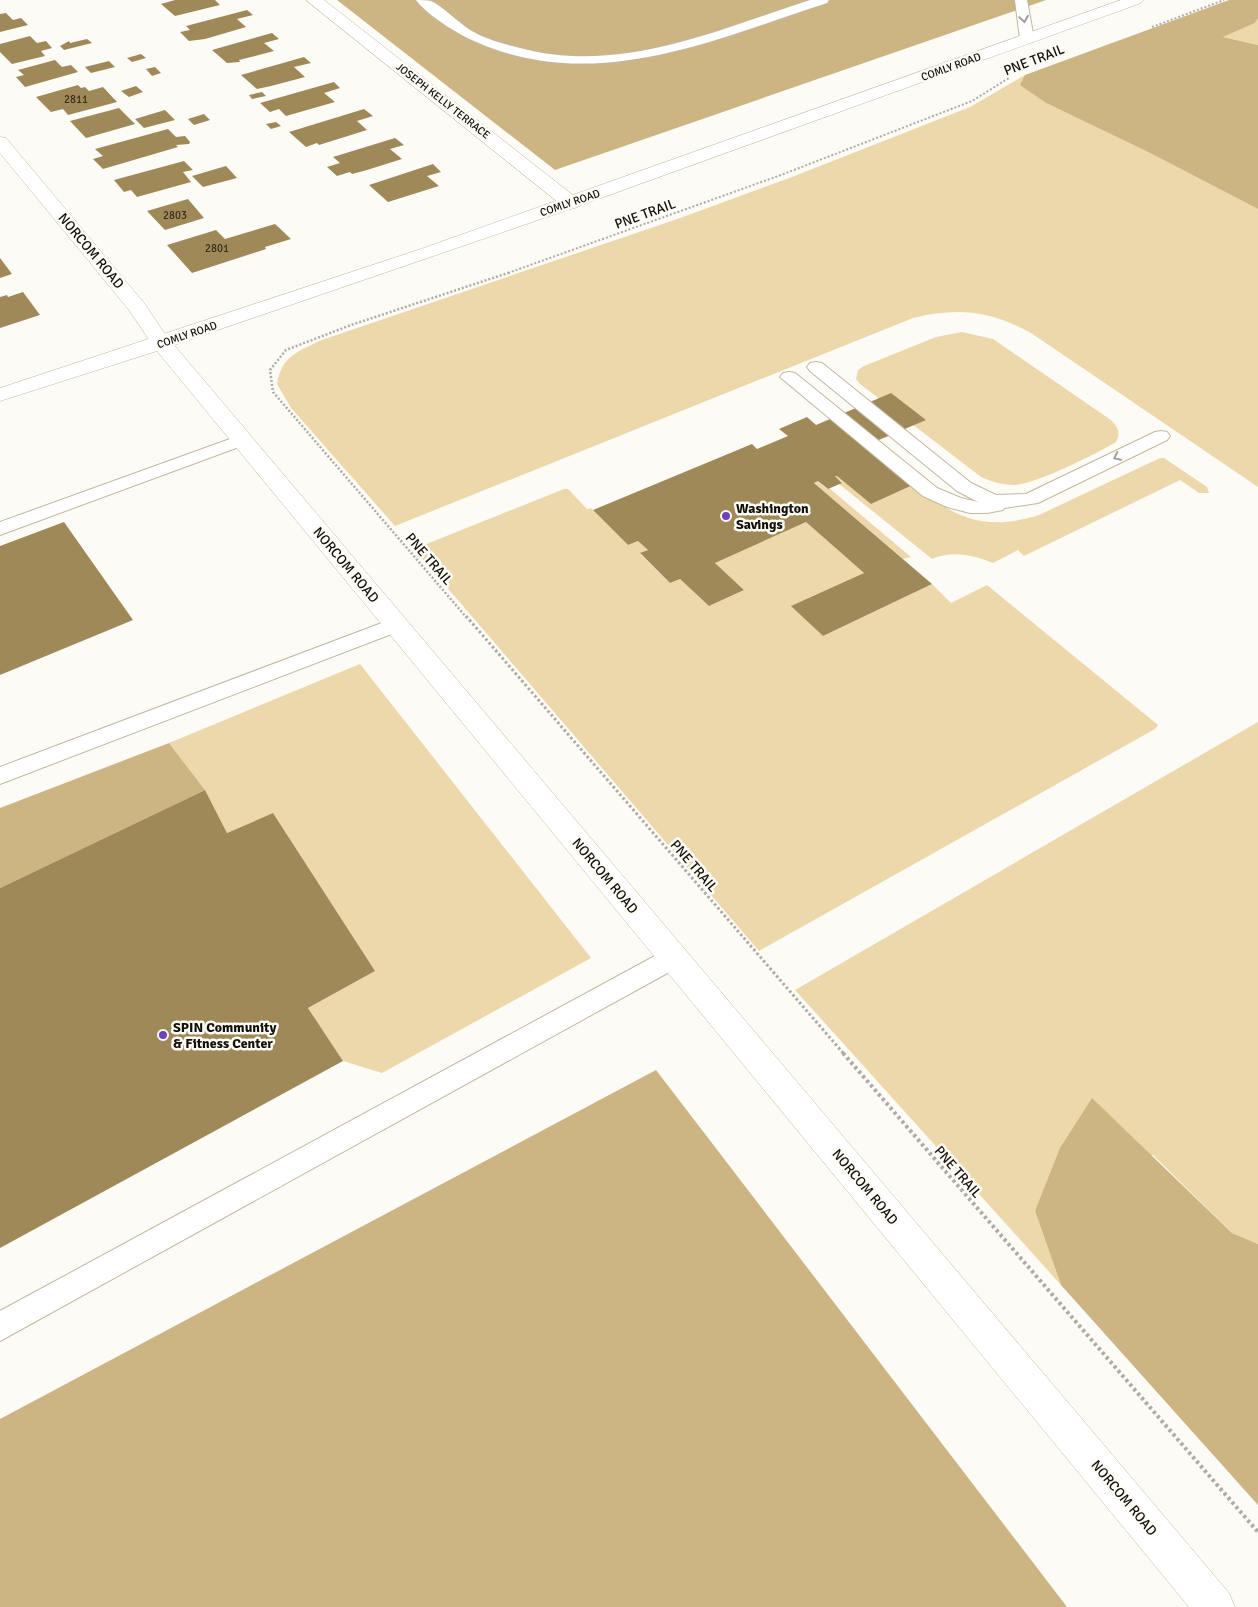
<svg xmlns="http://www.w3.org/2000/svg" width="1258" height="1607" font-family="Signika,sans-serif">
<rect width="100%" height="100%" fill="#fdfbf6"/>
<path fill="#edd8ac" d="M1258,18V45L1223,37L1255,23Z
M1025,75L1021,85L1046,103L1150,153L1258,209V487L1031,333C991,311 958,307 913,318L395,526L291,408L277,384C282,356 296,353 319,341L683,217L792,177L970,107Z
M962,332L993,339L1111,420C1118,427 1121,433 1116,442C1096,454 1036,484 1015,485C1003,485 992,482 981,477L860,384L856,379L858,370L864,366L936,337Z
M1160,458H1164L1207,487L1209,493H1199L1180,480L1024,556L1018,550L993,563C973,555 953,550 932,559L839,484L842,482L835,476H837L871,504L915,484C955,520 986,531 1039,515Z
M818,481L827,489L829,488L911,557L903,559L814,483Z
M564,489H568L587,509L591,508L628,545L638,541L648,550L640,554L670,583L680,579L709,606L744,590L715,563L806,522L864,573L792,606L823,636L932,584L951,603L987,585L1158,725L1155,729L759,951L414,549Z
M360,664L591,958L382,1073L343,1061L308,1008L375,971L273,813L227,833L205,790L169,743Z
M1258,722V1244L1232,1233L1153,1155L1035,1211L1061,1285L795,990Z"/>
<path fill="#cdb583" d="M337,0H1046L555,170Z
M1229,0H1258V18L1255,23L1223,37L1258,45V209L1150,153L1046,103L1020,85L1025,75Z
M169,743L205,790L0,888V808Z
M656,1070L1067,1607H0V1419Z
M1092,1098L1232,1233L1258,1244V1505L1061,1285L1035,1211L1060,1148Z"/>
<path fill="#a08958" d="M175,0H215L220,5L175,16L161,4Z
M247,10L253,15L237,19L246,27L205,39L189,41L180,32L190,30L186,26Z
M6,13L13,20L21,18L28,25L0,32V14Z
M272,33L279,39L264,43L274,51L239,60L240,62L227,63L212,50Z
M30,36L37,43L46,41L52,48L41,51L45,56L12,64L0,52V44Z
M87,39L92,43L64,50L60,46L69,41L70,43Z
M141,54L146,58L132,62L127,58Z
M304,57L311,63L294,67L305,77L271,86L257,89L241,75Z
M55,60L62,67L71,65L78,72L25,87L16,77L24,75L18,70Z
M109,61L115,67L91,73L85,67Z
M155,67L161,73L152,76L146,69Z
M334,82L340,88L324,93L335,102L286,116L279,109L270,112L260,103Z
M78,85L81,88L85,87L89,91L103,87L117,102L68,115L63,109L51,112L36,97Z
M136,86L143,92L129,97L121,91Z
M262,92L266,96L252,99L249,95Z
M119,108L135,124L86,138L70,121Z
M364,109L373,116L357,121L367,130L319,145L317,143L306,147L289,132Z
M165,110L175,120L144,128L135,119Z
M204,114L210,120L194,125L188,119Z
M276,122L281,126L271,129L266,124Z
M168,129L176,137L185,136L190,142L189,144L176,145L178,147L103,169L93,159L103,156L95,149Z
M395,138L404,145L390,149L402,159L367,170L352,174L350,172L337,176L327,167L340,163L333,157Z
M184,161L193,170L183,172L191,182L137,197L131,190L124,192L114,180Z
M433,164L441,172L427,176L439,186L388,202L369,185Z
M226,166L237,178L203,187L192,176Z
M188,199L204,218L165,230L147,211Z
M275,224L291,239L265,247L266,249L192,273L167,245L216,230L225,239Z
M0,258L12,274L0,278Z
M23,292L40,315L0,328V297L7,295L8,297Z
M891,393L926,420L867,445L915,484L871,504L837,476H835L842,483L828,489L818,481L814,483L932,584L823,636L791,606L864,573L806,522L715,563L744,590L709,606L680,579L670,583L640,553L648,550L638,541L628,545L593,510L752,444L757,449L788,436L779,429L807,417L816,425Z
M64,522L133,620L0,675V546Z
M205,790L227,833L273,813L375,971L308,1008L343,1061L0,1248V888Z"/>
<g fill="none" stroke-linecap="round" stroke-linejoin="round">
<defs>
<path id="lane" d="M416,0C420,0 427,0 431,1C442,6 458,22 470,30C485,39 503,44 520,48C619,75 717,30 810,0H829L827,3C715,39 599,93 481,44C461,36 429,17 416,0Z
M1015,0H1027L1034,39L1032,42L1027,43L1020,39Z
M816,362L822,363L971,483L996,495L1026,494L1155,432L1161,431L1167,432L1170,436L1167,440L1038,503L1004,508L1003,510L987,513H970L947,507L923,496L780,377L783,373L789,372L795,373L937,488L961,498L978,502L957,491L810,371L807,367L810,363Z
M241,435L247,436L250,440L247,444L0,535V522Z
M395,618L402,620L405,625L402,630L0,784V767Z
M673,948L682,951L685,958L682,965L0,1341V1311L664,951Z"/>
<path id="street" d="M306,0H324L578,199L580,203L578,207L571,209L564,207Z
M0,137L6,138L144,303L171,343L168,347L161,349L154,347L129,310L0,153Z"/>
<path id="secondary" d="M1121,0H1144L1141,3L576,207L174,345L1229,1593L1235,1607H1189L157,351L0,401V388L421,249Z"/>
</defs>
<use href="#lane" stroke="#c3b7a0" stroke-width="2"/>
<use href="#street" stroke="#c3b7a0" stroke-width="1"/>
<use href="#secondary" stroke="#c3b7a0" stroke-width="1"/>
<path stroke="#aeaba5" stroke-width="2" stroke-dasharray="2 2" stroke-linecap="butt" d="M1152,27L1224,0
M508,273L781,175L972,101L1009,78"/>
<path stroke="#aeaba5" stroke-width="2.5" stroke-dasharray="2 2" stroke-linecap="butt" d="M467,618L273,392L270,370L286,350L351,325L511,272"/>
<path stroke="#aeaba5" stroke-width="3" stroke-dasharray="2.5 2.5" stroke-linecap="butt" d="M466,616L844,1054"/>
<path stroke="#aeaba5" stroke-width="4" stroke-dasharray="3 3" stroke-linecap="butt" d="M843,1053L1258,1532"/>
<use href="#lane" fill="#fff" fill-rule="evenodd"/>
<use href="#street" fill="#fff" fill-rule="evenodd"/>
<use href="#secondary" fill="#fff" fill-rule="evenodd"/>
</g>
<defs><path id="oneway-chevron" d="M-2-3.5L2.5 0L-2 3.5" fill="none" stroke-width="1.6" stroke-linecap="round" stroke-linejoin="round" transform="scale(1.25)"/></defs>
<g stroke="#a19f9c">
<use href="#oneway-chevron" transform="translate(1024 19) rotate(81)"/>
<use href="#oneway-chevron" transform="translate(1117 457) rotate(154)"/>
</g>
<g fill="#6c42ba" stroke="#fdfbf6" stroke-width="2">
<circle cx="726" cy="516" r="5"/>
<circle cx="163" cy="1035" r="5"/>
</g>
<g text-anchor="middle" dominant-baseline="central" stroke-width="5" stroke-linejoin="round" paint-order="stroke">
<g font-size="11" fill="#141008" stroke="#fdfbf6">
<text transform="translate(951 67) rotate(-20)">COMLY ROAD</text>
<text transform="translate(443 101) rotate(38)">JOSEPH KELLY TERRACE</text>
<text transform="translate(570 203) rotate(-19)">COMLY ROAD</text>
<text transform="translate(187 335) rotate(-19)">COMLY ROAD</text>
</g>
<g font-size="11" fill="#372e1c">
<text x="76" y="99">2811</text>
<text x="175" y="215">2803</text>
<text x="217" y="248">2801</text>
</g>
<g font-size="14" fill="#141008" stroke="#fdfbf6">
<text transform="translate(1034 60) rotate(-21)">PNE TRAIL</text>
<text transform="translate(645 214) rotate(-20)">PNE TRAIL</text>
<text transform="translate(91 251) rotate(50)">NORCOM ROAD</text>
<text transform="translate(429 559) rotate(49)">PNE TRAIL</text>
<text transform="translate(346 565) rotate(50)">NORCOM ROAD</text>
<text transform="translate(694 866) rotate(49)">PNE TRAIL</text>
<text transform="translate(605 876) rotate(50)">NORCOM ROAD</text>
<text transform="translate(958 1172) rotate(49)">PNE TRAIL</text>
<text transform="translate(865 1187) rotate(50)">NORCOM ROAD</text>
<text transform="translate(1124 1498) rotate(50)">NORCOM ROAD</text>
</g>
<g font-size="14" font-weight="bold" fill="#141008" stroke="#fdfbf6" text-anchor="start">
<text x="736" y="508">Washington<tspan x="736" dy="16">Savings</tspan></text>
<text x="173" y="1027">SPIN Community<tspan x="173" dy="16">&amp; Fitness Center</tspan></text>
</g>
</g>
</svg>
